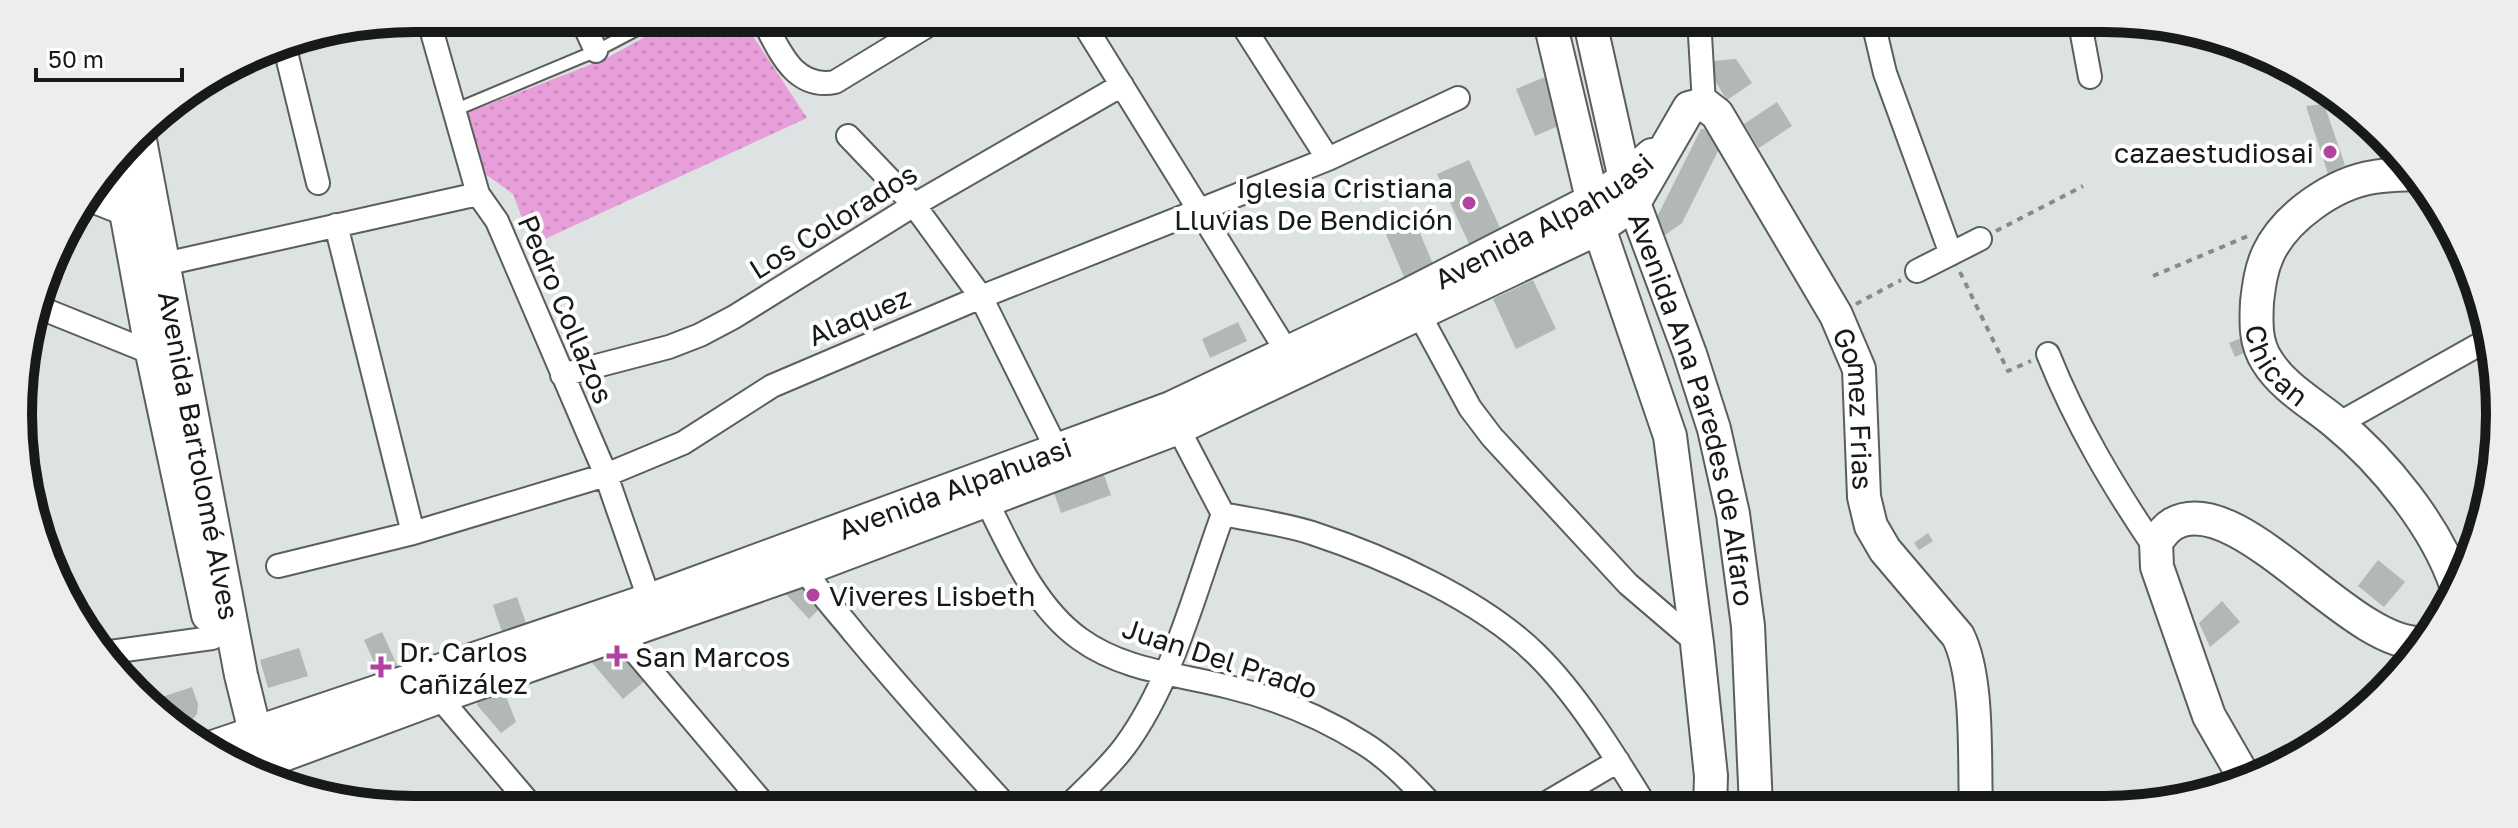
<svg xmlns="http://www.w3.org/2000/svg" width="2518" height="828" font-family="'Golos Text',sans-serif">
<defs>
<pattern id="park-dots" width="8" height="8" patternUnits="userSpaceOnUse" patternTransform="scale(2)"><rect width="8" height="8" fill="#e89fd9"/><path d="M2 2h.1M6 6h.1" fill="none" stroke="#c688ba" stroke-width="1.8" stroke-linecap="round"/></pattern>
</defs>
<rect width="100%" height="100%" fill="#dde3e2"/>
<path fill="url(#park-dots)" d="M679,18H741L807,118L532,245L513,194L481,171L464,114L605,59Z"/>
<path fill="#b1b8b6" d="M1715,18H1754L1756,23L1718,32Z
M1736,59L1752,83L1727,100L1713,78V61Z
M1545,77L1563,124L1535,136L1516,89Z
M1777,102L1792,126L1759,148L1744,124Z
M2324,104L2345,165L2328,174L2306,106Z
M1701,129L1711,130L1720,147L1682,223L1665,235L1655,221Z
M1469,160L1502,232L1470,246L1437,174Z
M1414,219L1433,264L1404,277L1385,232Z
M1533,280L1556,329L1516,349L1493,299Z
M1238,322L1247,341L1210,358L1202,339Z
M2248,335L2253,349L2235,357L2229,343Z
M1104,475L1111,495L1061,513L1054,493Z
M1928,533L1933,541L1919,550L1914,543Z
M2378,560L2405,582L2384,607L2358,586Z
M806,584L824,604L809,619L783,591Z
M517,597L526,623L502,632L493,605Z
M2222,601L2240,622L2210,647L2199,623Z
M382,632L398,667L380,675L364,640Z
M299,648L308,676L268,688L260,660Z
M613,651L623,654L646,680L623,699L589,659Z
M192,687L198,704L197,714L191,721L176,726L153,700Z
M503,689L516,722L501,733L477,705L478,699Z"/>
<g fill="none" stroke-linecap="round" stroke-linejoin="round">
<defs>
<path id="lane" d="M455,110L596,51L659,18"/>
<path id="street" d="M428,18L478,194L497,221L606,475L654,613
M581,18L596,51
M762,18C779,49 793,90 835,82L940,18
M1080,18L1294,363
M1238,18L1328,159
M1699,18L1704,104
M1872,18L1885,73L1951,254
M2079,18L2090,77
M284,44L318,183
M848,136L914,205L981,297L1057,450
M89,200L127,215
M336,225L413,533
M151,267L478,194
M1917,271L1980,239
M38,307L152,353
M1419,314L1470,408L1492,437L1628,584L1697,643
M2048,354C2076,424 2113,486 2155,548
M562,375L669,347L700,335L734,317L914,205L1122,85
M2338,424L2489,339
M986,500C1010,548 1035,607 1080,639C1124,671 1179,674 1229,687C1275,698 1323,718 1363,743C1391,760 1413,785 1435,808
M1223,514C1252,520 1284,524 1312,533C1385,557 1481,600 1536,654C1578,695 1616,758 1647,808
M801,558C811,586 836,610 854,633C904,693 956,751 1009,809
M278,566L413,533L606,475L683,443L772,386L981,297L1328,159L1458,98
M617,621L636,653L768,809
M103,653L212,638
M439,697L535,810
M1538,808L1618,761
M1065,809C1085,789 1108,769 1125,746C1173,681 1195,590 1223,514L1178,428"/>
<g id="secondary">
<path d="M1549,18L1599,228L1670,436L1697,643L1711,776L1710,808"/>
<path id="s1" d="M1589,18L1625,179L1690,354L1714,429L1733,514L1748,626L1756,807"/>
<path id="s2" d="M139,135L241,675L261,756"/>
<path d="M117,163L152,353L208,615"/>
<path id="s3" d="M2410,174C2398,175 2385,175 2374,177C2334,183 2285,217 2268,254C2261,269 2259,285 2257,302C2256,322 2255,343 2267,361C2283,387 2312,403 2335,422C2384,462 2437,527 2457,588"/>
<path id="s4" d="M207,749L655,598L1171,408L1404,297L1593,200L1625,179L1652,155"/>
<path id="s5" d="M248,768L439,697L805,569L1178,428L1599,228L1634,203L1689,108L1704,104L1717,114L1836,315L1859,369L1864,497L1871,526L1885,550L1958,636C1979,678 1974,759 1976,807"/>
<path d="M2247,782L2209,716L2157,567L2156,542C2161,535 2166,528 2173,524C2239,487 2350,647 2422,643"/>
</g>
</defs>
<use href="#lane" stroke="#5a5f5e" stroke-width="15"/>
<use href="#street" stroke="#5a5f5e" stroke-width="26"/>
<use href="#secondary" stroke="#5a5f5e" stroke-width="36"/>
<path stroke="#868a8a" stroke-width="4" stroke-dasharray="6 6" stroke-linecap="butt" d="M1996,231L2083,186
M1960,272L2008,371L2031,361
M2153,276L2248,236
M1856,304L1901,280"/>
<use href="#lane" stroke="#fff" stroke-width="11"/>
<use href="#street" stroke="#fff" stroke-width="22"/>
<use href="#secondary" stroke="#fff" stroke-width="32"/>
</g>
<g fill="#b142a0" stroke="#fff" stroke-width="3">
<circle cx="2330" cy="152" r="8"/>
<circle cx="1469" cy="203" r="8"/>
<circle cx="813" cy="595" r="8"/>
<path d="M613 644h8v8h8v8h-8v8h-8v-8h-8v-8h8z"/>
<path d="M377 655h8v8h8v8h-8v8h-8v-8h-8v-8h8z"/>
</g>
<g text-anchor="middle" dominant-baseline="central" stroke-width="8" stroke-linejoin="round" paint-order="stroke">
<g font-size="28" fill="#181a1a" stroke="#fff" text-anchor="start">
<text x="2314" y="152" text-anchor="end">cazaestudiosai</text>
<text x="1453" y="187" text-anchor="end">Iglesia Cristiana<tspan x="1453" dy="32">Lluvias De Bendición</tspan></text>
<text x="829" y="595">Viveres Lisbeth</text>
<text x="399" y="651">Dr. Carlos<tspan x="399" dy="32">Cañizález</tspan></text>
<text x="635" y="656">San Marcos</text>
</g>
<g font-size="28" fill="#181a1a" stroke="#fff">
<text stroke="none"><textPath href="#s4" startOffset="1440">Avenida Alpahuasi</textPath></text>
<text transform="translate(833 221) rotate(-32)">Los Colorados</text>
<text transform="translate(566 309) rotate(67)">Pedro Collazos</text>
<text transform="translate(859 316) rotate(-23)">Alaquez</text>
<text stroke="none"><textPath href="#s3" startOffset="290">Chican</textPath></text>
<text stroke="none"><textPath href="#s1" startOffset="406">Avenida Ana Paredes de Alfaro</textPath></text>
<text stroke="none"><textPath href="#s5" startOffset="1972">Gomez Frias</textPath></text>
<text stroke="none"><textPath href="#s2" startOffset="326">Avenida Bartolomé Alves</textPath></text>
<text stroke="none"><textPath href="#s4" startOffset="792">Avenida Alpahuasi</textPath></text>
<text transform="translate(1220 658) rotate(18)">Juan Del Prado</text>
</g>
</g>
<path d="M0 0H2518V828H0ZM414 32H2104A382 382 0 0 1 2486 414V414A382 382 0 0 1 2104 796H414A382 382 0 0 1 32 414V414A382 382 0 0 1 414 32Z" fill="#ededed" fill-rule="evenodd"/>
<path fill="none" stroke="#181a1a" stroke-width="10" d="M414 32H2104A382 382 0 0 1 2486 414V414A382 382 0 0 1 2104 796H414A382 382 0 0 1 32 414V414A382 382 0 0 1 414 32Z"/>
<path d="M36 68v12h146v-12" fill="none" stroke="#181a1a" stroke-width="4"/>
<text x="48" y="68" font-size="24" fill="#181a1a" stroke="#ffffff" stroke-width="6" paint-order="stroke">50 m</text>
</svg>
